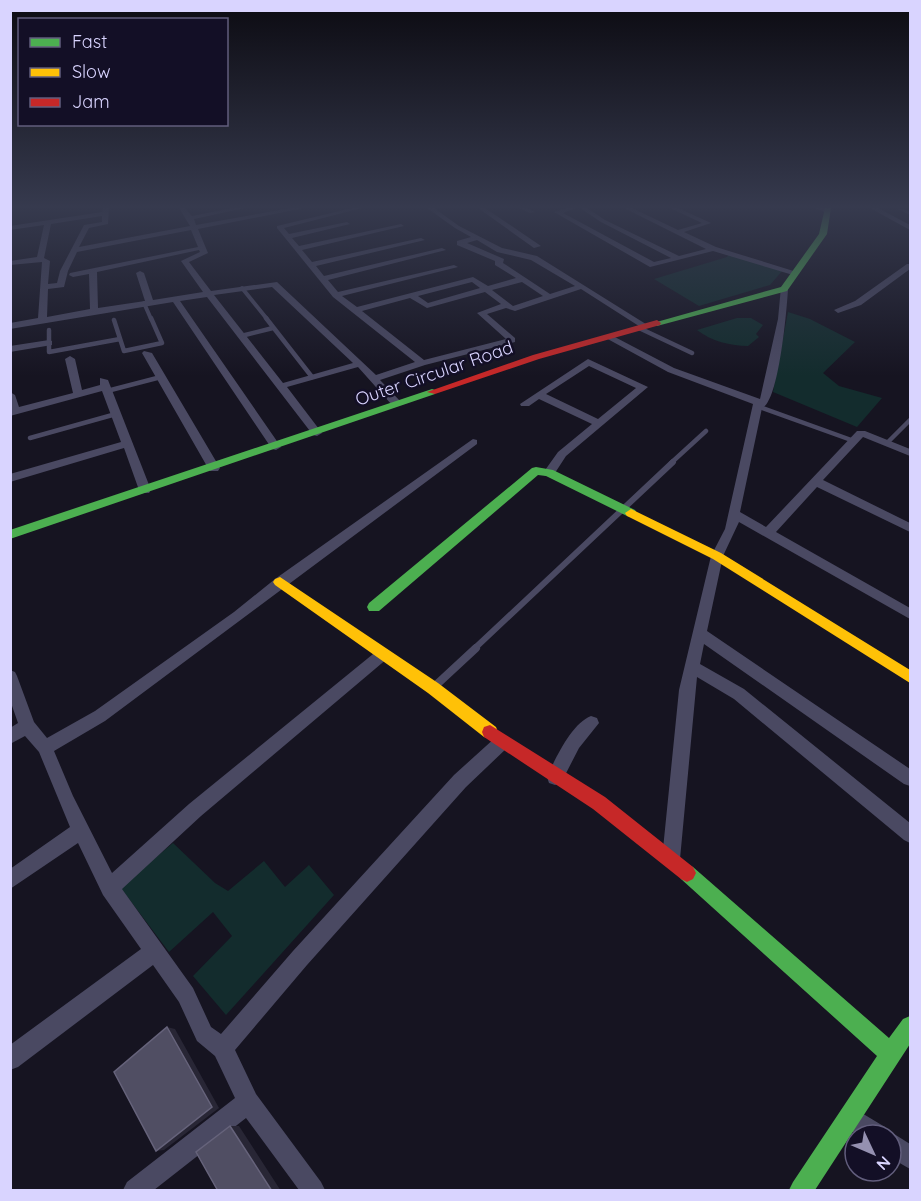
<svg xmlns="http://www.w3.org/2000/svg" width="921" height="1201" font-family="Quicksand,sans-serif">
<rect width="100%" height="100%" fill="#161421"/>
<path fill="#132c2d" d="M729,254L783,270L770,285L699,306L654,279L727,257Z
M788,312L810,319L855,342L823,373L839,386L882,398L857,427L773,392Z
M737,318H751L763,325L756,334L759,337L748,346C731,346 711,341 697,330Z
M173,843L215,883L228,891L264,861L285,887L309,865L334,895L226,1015L193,976L232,936L213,912L169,952L120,887Z"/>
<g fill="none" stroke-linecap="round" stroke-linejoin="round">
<path stroke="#4a4962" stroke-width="4" d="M242,288L267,319
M144,303L151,319"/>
<path stroke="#4a4962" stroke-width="4.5" d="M266,318L312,377
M114,320L124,351L162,343L151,318
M639,328L692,353
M49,330V352L120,339
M241,336L273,328
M107,391L161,377
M757,406L854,441
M30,438L116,414
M887,443L910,420
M671,463L706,431"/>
<path stroke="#4a4962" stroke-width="6" d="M474,649L673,462"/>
<path stroke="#4a4962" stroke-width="8" d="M435,686L476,648"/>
<path fill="#4a4962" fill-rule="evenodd" d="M103,208H109L108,224L89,228L79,247L190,226L179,208H185L192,216L233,208H245L194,219L196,225L291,208H304L198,229L208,253L189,262L211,291L277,282L376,375L415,362L333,297L277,228V226L352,208H362L284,228L289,234L347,222L350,224L292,238L299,246L401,224L404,226L302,250L312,262L421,238L425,240L316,266L324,276L442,248L446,250L328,280L338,292L454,265L458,267L342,296L357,307L473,277L488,286L516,278L495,265V261L457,245V241L471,237L455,228L427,208H434L459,226L502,248L537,256L649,326L642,328L581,289L515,311L506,308L487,314L515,338V342L425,365L380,380L400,401V405H392L358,367L287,387L322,433L317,436L313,435L207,297L180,301L281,447L276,450L272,449L173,302L10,329V323L38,318L42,262L10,265V261L37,257L44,225L10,230V226L102,212ZM102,216V222L84,225L60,271L57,283L48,284L50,261L44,258L51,224ZM191,230L198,247L70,273L69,275L73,277L89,274L90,309L47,317L48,289L64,287L68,271L77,252ZM477,240L497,252L531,260L575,286L550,294L503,263L504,259L467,243ZM199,250L200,252L181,261L203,292L153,300L144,273L140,271L136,273L145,301L98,308L97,272ZM472,282L480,288L428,303L418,296ZM522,282L543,296L513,306L492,290ZM272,287L353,363L283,383L214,295ZM485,292L501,304L477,313L506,339L424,360L362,311L410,298L427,308Z
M478,208H485L541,246L534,248Z
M519,208H527L535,212L530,213Z
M566,208H576L563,213L654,262L671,258L601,222L580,208H587L605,220L679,256L706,249L624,208H632L678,230L702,223L670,208H678L711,223L684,232L716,247L800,273L793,275L713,251L650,267L554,212Z
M815,208H824L830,211L827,213Z
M870,208H878L910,225V230Z
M897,208L910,211V215L898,209Z
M907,264H910V269L861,305L838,313L834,310L855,301Z
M781,287L788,289C787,308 779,402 762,408L740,512L766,527L857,431H865L910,449V456L863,437L823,480L910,523V532L817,487L776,532L910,608V619L739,522L723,556L707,631L910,769V786L904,784L704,644L700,664L744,689L910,823V843L904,840L734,699L697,677L680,859L677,865L671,868L665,865L662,859L679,690L711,556L725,529L753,404L668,372L604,337L611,335L674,368L760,399L778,319Z
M49,340L52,341V345L10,352V346Z
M144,351L152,353L220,468L218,471H210L208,468L142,353Z
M70,356L75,359L82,390L100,385V378L108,380L151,490L149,493H141L139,490L124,448L10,482V474L121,442L102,391L10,416V392L15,395L19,407L73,393L65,359Z
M588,359L648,387L566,456L553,476H545L543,473L558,452L592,424L539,399L529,406H521L520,404ZM589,366L636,388L598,419L546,394Z
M473,439L477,440V444L105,721L54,751L73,796L112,873L189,804L378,650L383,648L388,650L390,654L388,658L201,816L122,889L193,988L211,1027L221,1034L293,951L454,775L496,737L502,735L508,737L510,742L508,747L466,787L307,965L235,1050L256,1094L321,1182L325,1190H299L246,1118L154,1190H123L127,1182L235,1098L215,1056L197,1041L179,1002L153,965L18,1067L10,1070V1045L141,949L103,895L78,843L10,889V869L70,827L39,752L25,736L10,744V728L18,723L10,700V670L15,672L17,676L34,722L47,738L95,711L234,612L275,579Z
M591,716L597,718L599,723L579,748L561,783L555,785L549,783L547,777C555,759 572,723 591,716Z
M850,1106L885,1127L888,1134L891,1132L910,1144V1169L891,1158V1135C871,1135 848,1139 839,1117L842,1109Z"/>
<path fill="#4caf50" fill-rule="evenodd" d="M825,208H831L827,234L787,291L657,326L653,323L781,287L819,234Z
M432,389L435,390V394L10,539V530Z
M536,467L553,470L635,510L637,513L631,517L627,516L546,476L538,475L379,611H369L367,607L369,603L532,468Z
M687,864L693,867L889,1038L903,1019L910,1016V1044L815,1190H789L793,1182L877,1056L681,879L678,873L681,867Z"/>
<path fill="#ffc107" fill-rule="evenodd" d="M631,509L721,553L910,670V683L713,559L627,516L625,513Z
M280,577L438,683L496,727L498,732L496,737L490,739L484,737L428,693L275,585L273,582L275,579Z"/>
<path fill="#c62828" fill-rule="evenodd" d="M657,320L661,323L660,325L539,359L435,394L427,392L533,355Z
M490,725L605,797L693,867L696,873L693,879L687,882L681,879L593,809L484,737L482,732L484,727Z"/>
</g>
<path fill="#282635" d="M167,1027L175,1029L219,1108L164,1150L156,1151Z
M230,1126H239L281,1191H272Z"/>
<path fill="#504e63" stroke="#66637b" stroke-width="1.5" d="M167,1027L212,1107L156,1151L114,1072Z
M230,1126L272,1191H218L196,1152Z"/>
<linearGradient id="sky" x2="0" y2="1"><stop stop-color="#0c0b12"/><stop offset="0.55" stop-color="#363a4e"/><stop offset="1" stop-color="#363a4e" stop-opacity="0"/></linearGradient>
<rect width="921" height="376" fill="url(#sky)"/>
<g text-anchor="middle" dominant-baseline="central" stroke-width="5" stroke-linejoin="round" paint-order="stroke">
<g font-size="18" fill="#d9d4ff" stroke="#130f26">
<text transform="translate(434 373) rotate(-19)">Outer Circular Road</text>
</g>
</g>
<rect width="921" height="1201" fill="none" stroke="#d9d4ff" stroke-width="24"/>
<rect x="18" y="18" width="210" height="108" fill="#130f26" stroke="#625e7d" stroke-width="1.5"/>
<rect x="30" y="38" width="30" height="9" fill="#4caf50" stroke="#625e7d" stroke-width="1.5"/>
<text x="72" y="48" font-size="18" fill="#d9d4ff">Fast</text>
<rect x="30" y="68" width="30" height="9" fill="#ffc107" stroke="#625e7d" stroke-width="1.5"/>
<text x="72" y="78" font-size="18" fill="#d9d4ff">Slow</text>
<rect x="30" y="98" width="30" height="9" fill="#c62828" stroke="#625e7d" stroke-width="1.5"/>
<text x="72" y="108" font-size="18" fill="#d9d4ff">Jam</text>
<g transform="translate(873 1153) rotate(134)"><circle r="28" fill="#130f26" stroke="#625e7d" stroke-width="1.5"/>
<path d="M0-4.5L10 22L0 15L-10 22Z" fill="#9591b1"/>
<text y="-9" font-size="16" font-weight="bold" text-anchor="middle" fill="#d9d4ff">N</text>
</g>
</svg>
